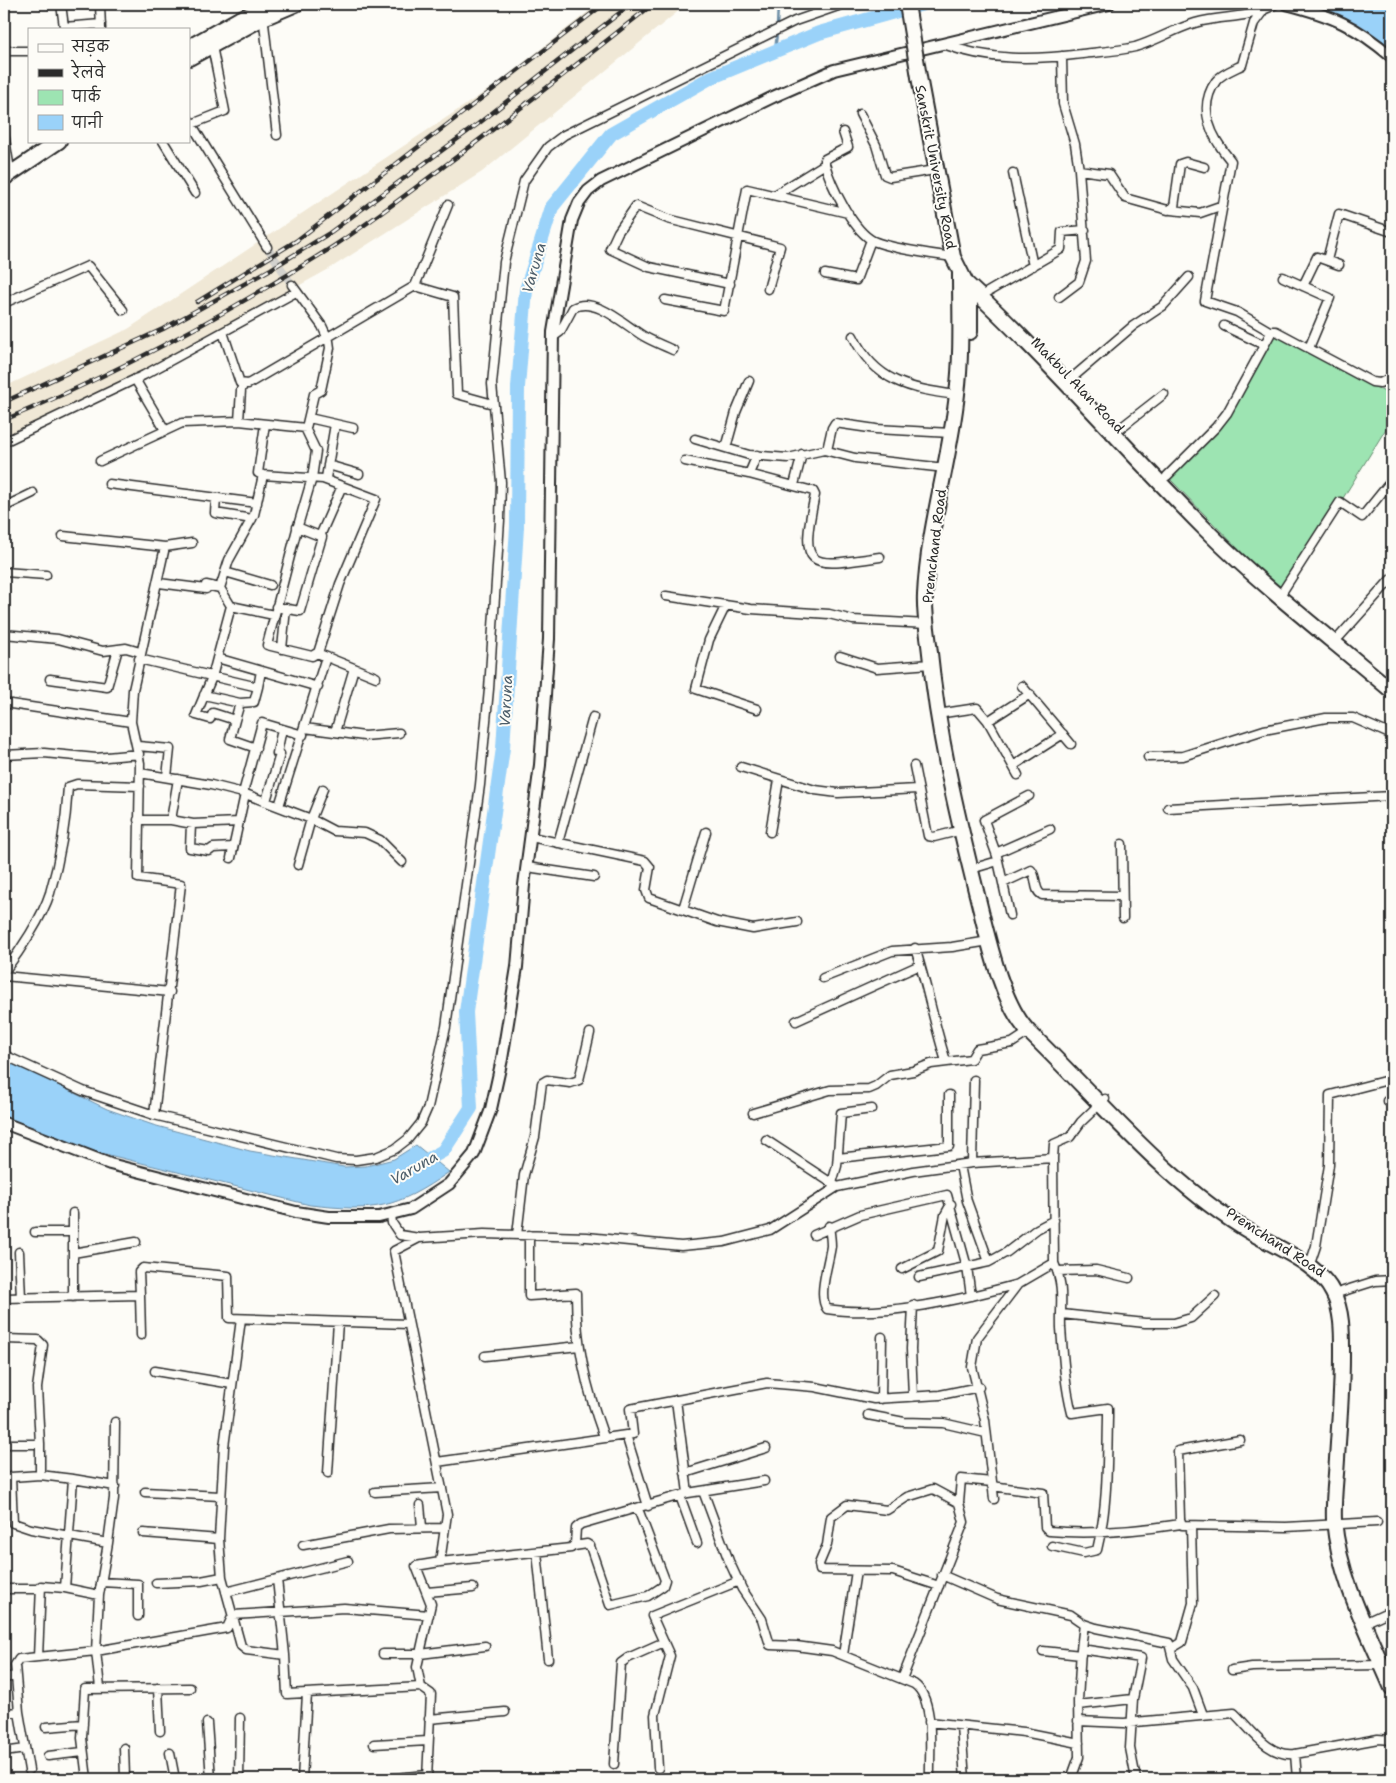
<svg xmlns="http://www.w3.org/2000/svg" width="1396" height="1783" font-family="'Shantell Sans','Playpen Sans Deva',sans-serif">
<rect width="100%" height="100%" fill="#fdfcf7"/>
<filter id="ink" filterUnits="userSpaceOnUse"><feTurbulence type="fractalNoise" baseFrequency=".02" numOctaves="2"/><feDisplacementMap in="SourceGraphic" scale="10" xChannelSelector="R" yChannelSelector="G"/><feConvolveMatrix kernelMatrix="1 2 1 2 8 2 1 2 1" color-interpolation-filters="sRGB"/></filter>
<g filter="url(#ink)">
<path fill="#f0e8d6" d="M598,4H687L482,172L329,269L143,372L4,436V387L128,329L494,86Z"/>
<path fill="#9de4b2" stroke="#64886e" d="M1276,333L1392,396V419L1283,595L1169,478L1232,412Z"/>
<path fill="#9ad2f9" stroke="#6e8fa7" d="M1296,4H1392V58L1334,13Z
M4,1059L107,1109L153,1125L250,1151L344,1167L366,1166L394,1159L416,1145L449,1172C396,1209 374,1212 310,1205L61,1143L4,1119Z"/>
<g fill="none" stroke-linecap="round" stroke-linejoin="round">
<path stroke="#6e8fa7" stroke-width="2.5" d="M777,27L778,4
M775,52L777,33"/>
<path stroke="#9ad2f9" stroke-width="14" d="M416,1166L443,1151L471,1108L466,1012L503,748L517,527L518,387L526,290L552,207L611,134L710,78L819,33L923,4"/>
<path stroke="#d3d2ce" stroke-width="8" stroke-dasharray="8 4" stroke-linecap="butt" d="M267,247L292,285"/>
<defs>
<path id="street" d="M61,4L64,27L101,24
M100,4L101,29
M1263,11L1254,23L1242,65C1234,69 1221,74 1216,81C1196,109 1212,138 1231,161L1205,301L1237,312L1271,332
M263,15L277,135
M943,44C989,61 1033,60 1082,54C1099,52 1118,51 1135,47C1156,41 1174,29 1195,23C1226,14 1244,21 1276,4
M4,51H29
M860,114L876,145L885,175L890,177L935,170
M189,120L267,247
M192,124L225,111L212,46
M843,132L848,147L825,159V164C831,186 851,226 870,239C881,247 937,255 953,257
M4,133L9,164
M163,141L195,193
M1079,170L1109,174L1125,198L1168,210L1174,207L1180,164L1186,162L1204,167
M1013,173L1033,266
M775,195L825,164
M1171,210L1200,213L1223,205
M1327,260L1339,214L1392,232
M825,274L856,280L871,240
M1283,277L1330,298L1309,348
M730,284L649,267L610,249L618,232L636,206L668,219L780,247L768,289
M415,286L453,297L457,394L493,404
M1303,286L1317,257L1339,265
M986,293L1061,249L1062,232L1085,230
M1059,297L1079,282L1086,261L1079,170L1075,144L1063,104L1062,56
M665,300L724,311L747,189L848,213
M4,303L88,266L123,310
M1224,326L1264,345
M223,332L240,383L248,384L415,286L448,205
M853,336C875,382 910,389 957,395
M553,337L560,332L573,308C595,295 627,327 645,337C654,342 664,346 673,350
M135,379L165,430
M1065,384L1133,326L1163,306L1189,277
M309,418L353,428
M239,421L241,390L243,385
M305,428L316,451L312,478L297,529L267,645L312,656L317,653L376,677
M1114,433L1164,394
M695,439L749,455L788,458L824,450L855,458L945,468
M4,442L144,375L296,292
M726,448L736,412L749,381
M827,450L832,428L835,423L876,429L951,433
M100,461L182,423L239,421L306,428L314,394L321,390L330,348L329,341L322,326L292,285
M685,461L749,474L813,491L815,495C798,572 810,567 880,557
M328,465L359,474
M749,474L757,455
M263,475L323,479L376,499L340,584L318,653
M263,475L258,473L265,424
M1167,476L1216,427L1227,413L1272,331H1276L1372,382L1380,383L1392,377
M323,479L326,478L335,424
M109,484L257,503
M794,485L802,454
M216,498L215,513L252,519
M4,507L33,493
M63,536L165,547
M320,536L342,486
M4,572L46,575
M225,572L270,585
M159,583L206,589V585L220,588L229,560L254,515L263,475
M220,588L231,606L212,677L196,715L210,719L213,713L235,720L230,739L256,748
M666,596L751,609L829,614L853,620L927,624
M1279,597L1340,502L1362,517L1392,480
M726,605L709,640L696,689L757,709
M231,606L274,615
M276,607L300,611L322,537L297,527
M4,634L58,639L103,651L126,648L140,652
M1340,636L1392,578
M282,649L286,608
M840,656L877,668L931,664
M217,658L318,687
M139,659L258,687L261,671
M50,679L107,687L118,649
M1022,686L1071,744
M204,695L240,703L235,720
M4,703L131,722
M240,703L254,702L258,687
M944,713L977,708L988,721L1030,694
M988,721L1018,775
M305,728L364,736L399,733
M335,732L354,668
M138,746L170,749L167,777
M4,755L44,753L96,758L139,754
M1148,757L1183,756L1264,730L1326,718H1353L1392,735
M914,766L928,836L934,837L962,830
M1013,766L1063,734
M741,767L815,790L838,793L918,789
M140,773L211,785L243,793L311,819L334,831L365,833L380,840L402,862
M243,793L262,723L303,735
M266,801L280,754L277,753L282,729
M279,806L326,657
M1168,808L1392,796
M138,820H171L178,779
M171,820L193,824L239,822
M191,824L190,848L209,851L213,848L233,847
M770,832L779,780
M531,837L645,861L650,867L646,890L649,898L717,922L753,929L797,922
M558,843L593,717
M1122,844L1123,918
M996,853L1050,829
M231,858L245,794
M298,865L311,819L323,789
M527,867L594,877
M971,869L998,861
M1003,883L1031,870C1038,878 1033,890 1042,895L1122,896
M683,909L706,832
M1010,915L997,856L984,820L1029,796
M915,948C927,985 934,1024 946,1061
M4,972C20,951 42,918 50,893C60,859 66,822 68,787L77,784L140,786
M4,976L170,992
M823,978L892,951L952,947L989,941
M796,1021L920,965
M4,1055L83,1091L154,1115L336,1159L356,1160L376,1157L395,1149L408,1139L421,1123L428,1107L446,1027L480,785L489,689L500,520L501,482L492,384L504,262L524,181L548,147L564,135L795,21L844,4
M1387,1101H1392
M753,1113L830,1090L869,1089L876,1086L890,1075L913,1071L931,1064L971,1059L977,1049L1012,1043L1029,1032
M154,1115L181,884L138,878L140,763L131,722L133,690L165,547L192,543
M766,1140L836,1186
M838,1158L949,1146V1095
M972,1163L974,1080
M960,1165L967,1201L989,1262
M832,1183L837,1166L841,1113L872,1109
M391,1215L392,1223L400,1235L419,1238
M829,1226C830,1233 831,1239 831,1246C829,1262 817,1296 827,1309C884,1318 963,1299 1018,1284
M35,1232H73
M517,1235L524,1175L535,1137L542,1083L547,1080L570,1083L579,1080L590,1033
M529,1235V1296L576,1293C576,1346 586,1387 604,1437
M814,1235L860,1215L947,1195L967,1267L971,1296
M19,1252L21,1298
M73,1253L136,1242
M1311,1261L1316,1246L1329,1165L1330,1095L1392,1079
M902,1269L938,1251L945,1215L951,1204
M1057,1271L1096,1270L1129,1278
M919,1277L989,1262L1007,1252L1037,1229L1054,1220
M1334,1294L1375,1281L1392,1280
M140,1295L141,1335
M73,1297V1213
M4,1298L140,1295L139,1272L143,1268L228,1276L229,1318L408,1324
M1062,1314L1145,1323H1174L1191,1318L1215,1296
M241,1319L224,1447L219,1539L222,1577L241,1646L246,1650L285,1655
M4,1339L38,1340L43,1345L37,1388L40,1444
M485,1356L579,1346
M155,1371L232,1384
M913,1397L911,1349L913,1305
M881,1399L882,1337
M676,1400L688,1493
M868,1415L904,1422L943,1423L986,1433
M626,1435L648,1506
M1240,1440L1178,1451L1180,1519L1182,1525L1286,1527L1377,1522
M4,1444H40V1475L73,1479L65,1588L41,1586L38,1657L19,1659L15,1665L19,1712L29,1770
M437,1462L633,1434L630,1409L767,1383L815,1387L874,1399L940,1395L979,1387
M328,1473L338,1322
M685,1473L766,1448
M40,1475L11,1477L13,1523L31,1529L108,1543L99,1595L96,1651L227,1628L233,1615L344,1608L429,1615
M73,1479L115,1486
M992,1486L1043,1493L1045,1527L1049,1531C1094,1535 1136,1531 1181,1524
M703,1491L729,1561L742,1589L762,1619L770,1645L796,1646L832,1651L914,1684C936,1699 929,1754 930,1779
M145,1492L220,1496
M375,1492L442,1488
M680,1496L697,1543
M994,1499L985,1420L972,1367L977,1338L1018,1284L1054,1263L1053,1158
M959,1503L961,1479L992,1482
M420,1505L422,1527
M143,1533L219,1539
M108,1543L114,1498L115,1422
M303,1545L389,1529L445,1528
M574,1546L587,1544L590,1546L610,1605L648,1596L663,1586L665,1580L638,1509
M1052,1546L1084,1553L1097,1550C1108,1507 1107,1461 1108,1417V1408L1072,1413C1065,1386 1063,1356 1061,1328C1060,1303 1065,1288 1054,1263
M537,1552L548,1659
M440,1562L571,1548L575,1544L576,1528L581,1524L688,1493L764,1481
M942,1575L997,1599L1071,1615L1084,1624L1096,1628L1169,1643L1173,1659L1193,1688L1203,1715
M277,1579L285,1655L287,1694L421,1687
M101,1582L138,1584V1616
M156,1583L201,1581L222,1577
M65,1588L99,1595
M4,1589H39
M226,1592L348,1561
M427,1592L473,1588
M1364,1623L1392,1610
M1172,1648L1182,1642L1193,1603L1191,1526
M1081,1649L1084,1624
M1043,1651L1081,1655
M383,1654H420L485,1646
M843,1655L856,1571
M38,1657L96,1651L100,1688
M1232,1670L1252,1667L1382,1665
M4,1678L15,1676
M902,1679L964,1522L959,1503L933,1489L907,1497L887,1510L847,1505L831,1517L827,1545L819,1564L820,1570L893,1571L939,1586
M158,1688L160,1731
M1078,1705L1133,1699
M4,1713L19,1712
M429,1719L505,1712
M1078,1721L1124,1723L1234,1713C1251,1729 1268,1757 1295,1754L1297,1779
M929,1722L1024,1732L1079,1743
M207,1723L211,1779
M961,1726L965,1779
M46,1727L83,1724
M374,1744L428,1741
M4,1752L25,1749
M170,1753L175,1779
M1295,1754L1378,1739L1392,1740
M48,1756L83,1752
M614,1764L621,1663L628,1658L664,1642
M658,1768L655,1715L670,1656L652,1616L739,1581
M87,1779L82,1738L85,1689L190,1688
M117,1779L125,1777L124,1748
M239,1779L240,1718
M302,1779L307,1694
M384,1779L427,1775
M427,1779L431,1694L421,1687L417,1667L431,1604L416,1566L440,1562L447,1514L394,1251L419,1238L484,1234L587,1237L681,1246L724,1242L770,1230L837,1187L913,1171L972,1163L1053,1158L1054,1144L1070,1137L1081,1122L1105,1099
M1071,1779L1079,1757L1078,1701L1081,1649L1141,1658L1133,1699L1130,1748L1136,1779"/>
<path id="secondary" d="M1286,4C1333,16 1356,26 1392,57
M4,1123L110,1164L296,1212L329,1217H379L411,1209L449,1184L474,1154L491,1109L502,1059L517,967L524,885L540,765L549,639L553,332L572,220L579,203L588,191L601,181L773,97L834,70L1109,4"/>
<path id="highway" d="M189,47L239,19L273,4
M189,58L263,18L296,4
M919,77L953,257L966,283C1050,361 1125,449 1206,530C1264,588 1330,638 1392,691
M4,178L59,141
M960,273C960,314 962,354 957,394C950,461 928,527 925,595C924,614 928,634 930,653C938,735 957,815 977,895C987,934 1001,1004 1029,1032C1100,1100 1167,1184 1252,1233C1279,1249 1319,1264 1333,1293C1343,1312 1342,1336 1342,1357C1342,1391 1339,1425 1337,1459C1336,1479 1333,1499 1334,1520C1339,1579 1369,1634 1392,1688
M970,332V287"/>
</defs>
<use href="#street" stroke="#2b2b2b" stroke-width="11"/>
<use href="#secondary" stroke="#2b2b2b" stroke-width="14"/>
<use href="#highway" stroke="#2b2b2b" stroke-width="18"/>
<use href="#street" stroke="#fdfcf7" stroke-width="8"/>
<use href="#secondary" stroke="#fdfcf7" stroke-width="10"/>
<use href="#highway" stroke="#fdfcf7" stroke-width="14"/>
<defs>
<path id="rail" d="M197,302L296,241L604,4
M4,402L163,329L271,269L328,234L478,124L631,4
M4,420C118,373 229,313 334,246C373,220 410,192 447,164C517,112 585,58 653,4"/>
</defs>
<use href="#rail" stroke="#2b2b2b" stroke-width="4.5"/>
<use href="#rail" stroke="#fdfcf7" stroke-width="2.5" stroke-dasharray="8" stroke-linecap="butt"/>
<defs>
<path id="highway-bridge" d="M907,4L919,77"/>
</defs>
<use href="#highway-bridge" stroke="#2b2b2b" stroke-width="18" stroke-linecap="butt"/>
<use href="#highway-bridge" stroke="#fdfcf7" stroke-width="14"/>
</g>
</g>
<g text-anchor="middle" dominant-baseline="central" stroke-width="4" stroke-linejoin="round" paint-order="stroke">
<g font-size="14" fill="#2b2b2b" stroke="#fdfcf7">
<text transform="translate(936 167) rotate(79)">Sanskrit University Road</text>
<text transform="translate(1078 385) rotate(46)">Makbul Alan Road</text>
<text transform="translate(934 546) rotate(-83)">Premchand Road</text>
<text transform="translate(1276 1242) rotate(33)">Premchand Road</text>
</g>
<g font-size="15" font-style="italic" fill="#4c5d69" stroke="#fdfcf7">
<text transform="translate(534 268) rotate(-74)">Varuna</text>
<text transform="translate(506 701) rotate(-87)">Varuna</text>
<text transform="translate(414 1168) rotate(-30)">Varuna</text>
</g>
</g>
<rect width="1396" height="1783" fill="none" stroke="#fdfcf7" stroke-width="20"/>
<rect x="10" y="10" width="1376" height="1763" fill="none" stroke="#2b2b2b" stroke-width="2" filter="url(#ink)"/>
<rect x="28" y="28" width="162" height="115" fill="#fdfcf7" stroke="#a9a8a5"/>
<rect x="38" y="44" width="25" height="8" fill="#fdfcf7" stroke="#a9a8a5"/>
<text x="72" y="52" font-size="15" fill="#2b2b2b">सड़क</text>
<rect x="38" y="69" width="25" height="8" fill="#2b2b2b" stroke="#a9a8a5"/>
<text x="72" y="78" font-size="15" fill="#2b2b2b">रेलवे</text>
<rect x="38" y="90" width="25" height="15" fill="#9de4b2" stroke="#a9a8a5"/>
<text x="72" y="102" font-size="15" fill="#2b2b2b">पार्क</text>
<rect x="38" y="115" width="25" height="15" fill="#9ad2f9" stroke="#a9a8a5"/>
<text x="72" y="128" font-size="15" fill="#2b2b2b">पानी</text>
</svg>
